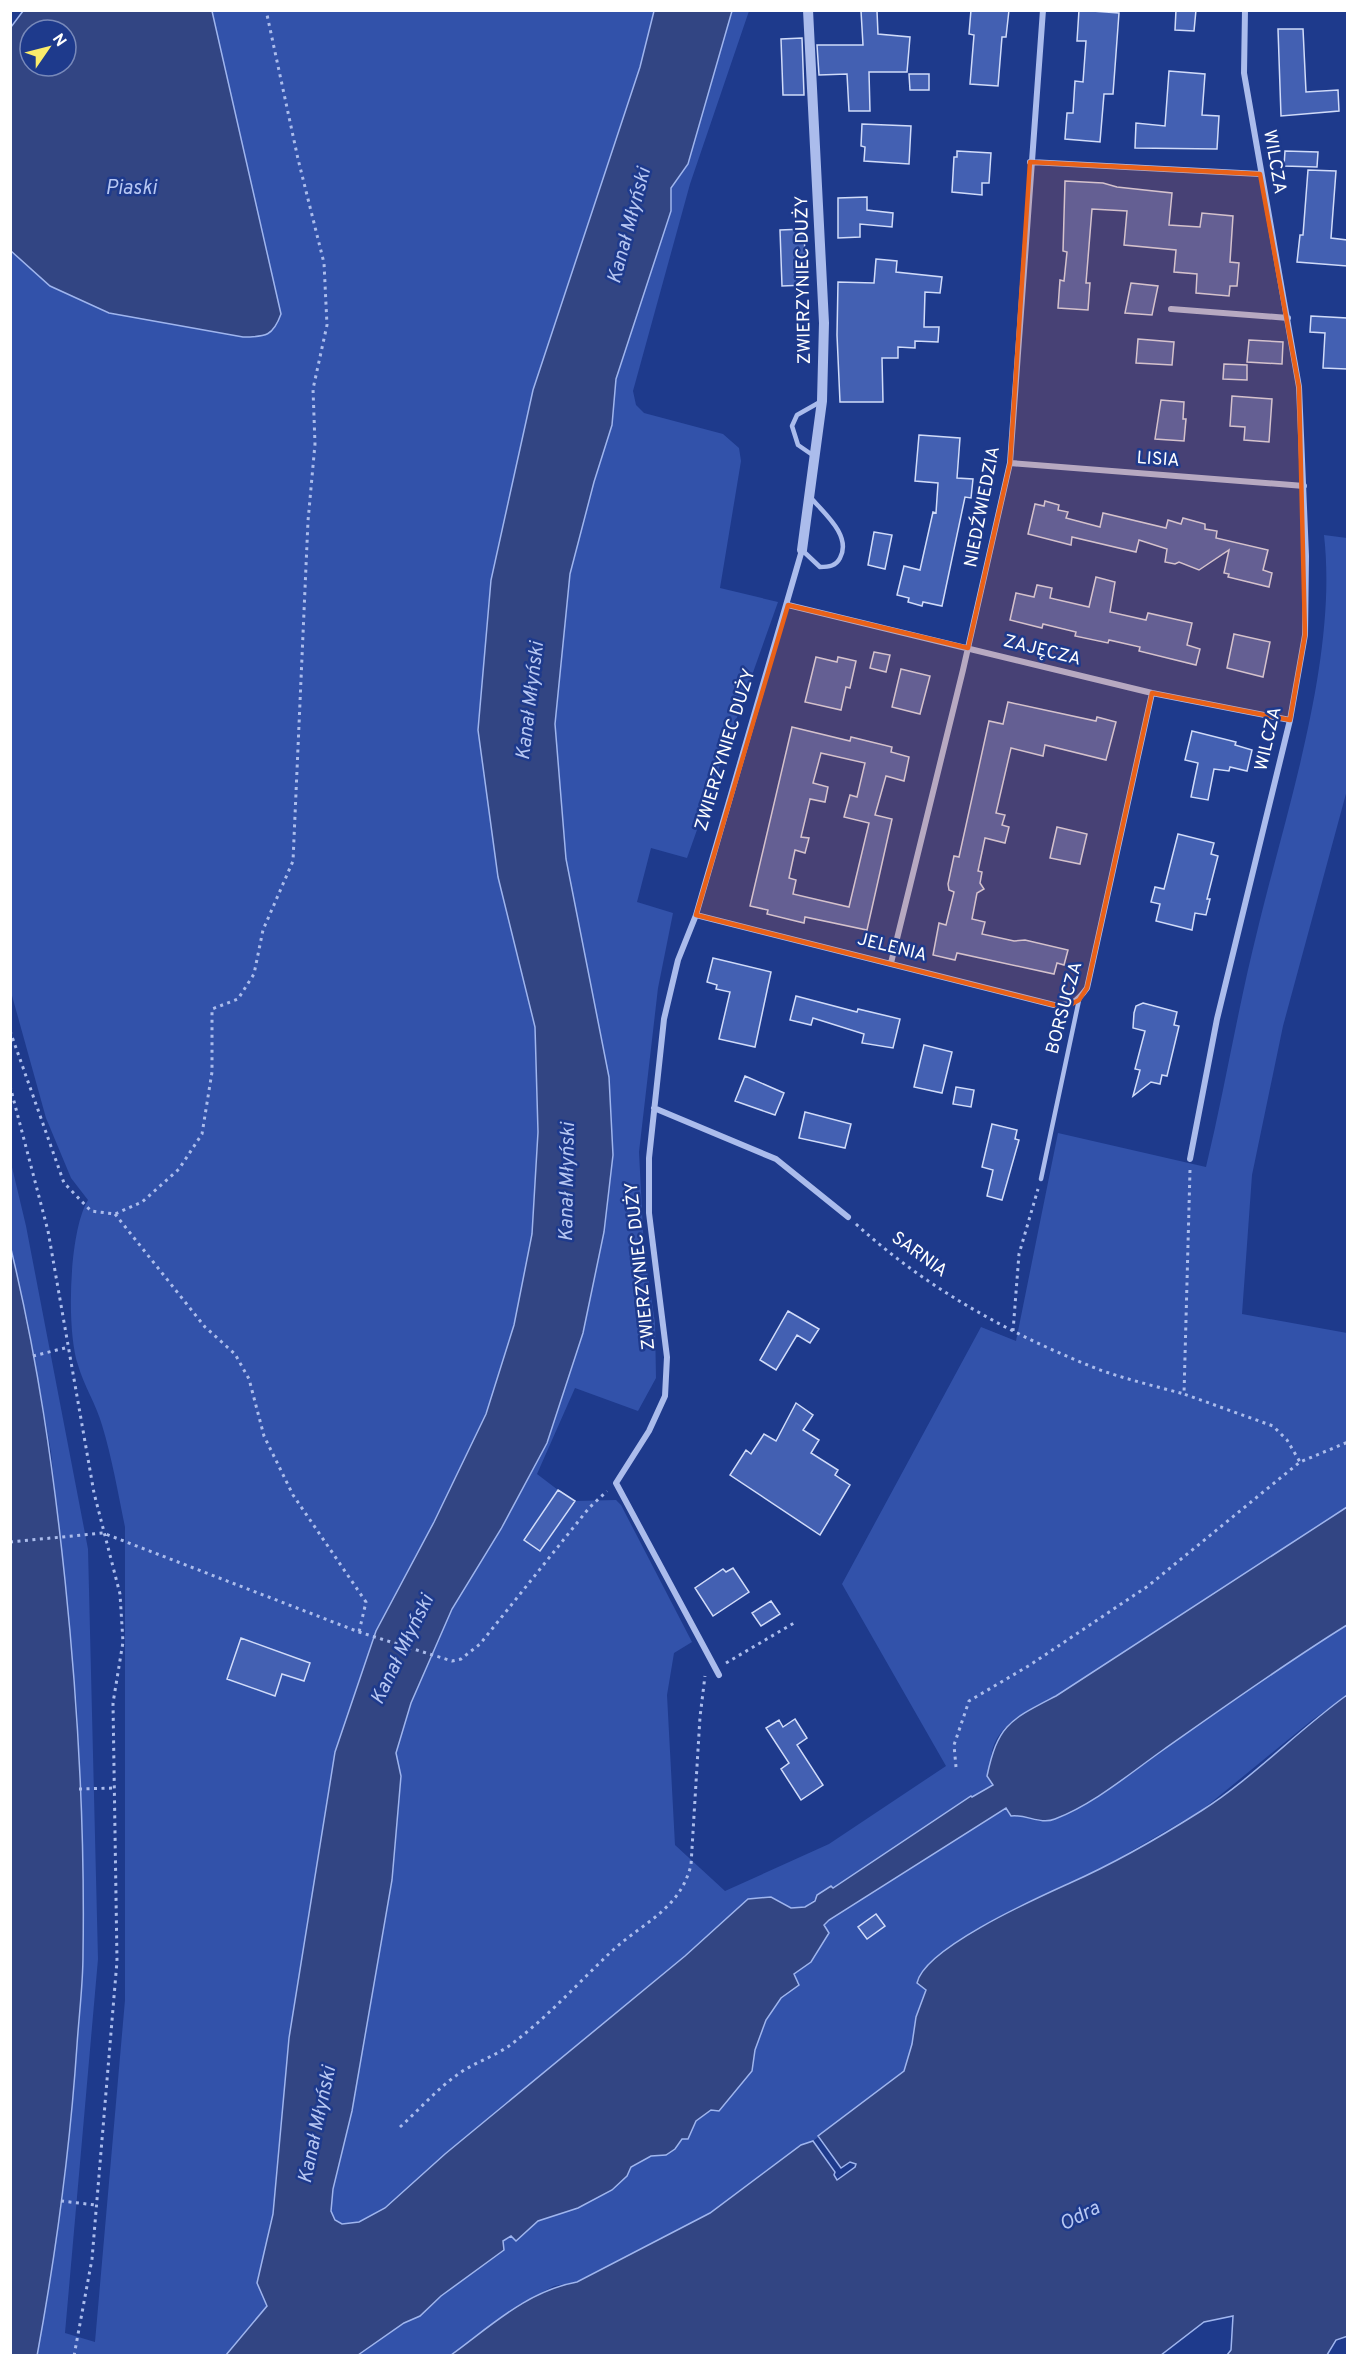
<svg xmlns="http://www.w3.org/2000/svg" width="1358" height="2366" font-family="Overpass,sans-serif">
<rect width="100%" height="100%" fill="#1e3a8c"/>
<path fill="#3252aa" d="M212,11H654L640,67L533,390L491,580L478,730L498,877L535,1027L538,1132L532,1234L515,1325L486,1414L434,1522L335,1752L289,2038L273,2214L257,2283L267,2306L226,2355H37L64,2187L75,2072L83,1957L82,1815L77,1706L51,1452L28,1322L11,1249V1163L26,1226L88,1549L98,1959L65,2333L95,2342L125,2000V1527C118,1493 112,1458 102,1425C96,1404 84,1386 78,1365C66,1330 69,1231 88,1200L71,1178L46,1118L11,992L10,251L50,286L281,314Z
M732,11H749L690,184L633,391L636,405L644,413L723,434L739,448L741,461L720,588L778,602L687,858L651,848L637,902L673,913L658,988L639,1152L644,1250L655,1323L656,1378L638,1411L575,1388L537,1474L558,1490L524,1540L540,1551L575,1501L616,1500L621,1505L692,1642L674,1653L667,1695L675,1845L725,1891L829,1844L946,1766L842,1584L981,1327L1016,1341L1058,1133L1206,1167C1225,1088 1238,1007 1258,928C1287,808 1338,658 1324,535L1347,538V790L1283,1026L1252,1175L1242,1314L1347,1333V1507L1056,1696C1030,1709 996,1723 991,1756C990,1765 992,1776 993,1785L833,1888L831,1886L805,1907L791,1908L771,1897L748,1899L685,1956L445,2154L385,2208L359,2222L342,2224L335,2220L331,2211L333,2189L352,2111L392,1880L401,1776L396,1753L411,1703L452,1609L501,1529L547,1443L583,1333L604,1232L613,1155L566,859L555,724L570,575L594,482L612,425L616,379L671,211V188L688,164Z
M1347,1625V1695L1311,1721L1202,1810L1102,1868L1025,1903L949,1947L926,1989L916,2017L912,2044L904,2071L813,2141L801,2145L710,2213L577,2282L554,2286L520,2304L451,2355L358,2356L404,2323L420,2316L441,2296L504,2250L503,2241L511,2235L516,2240L538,2221L578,2208L627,2176L631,2167L640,2162L651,2156L666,2155L682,2139L688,2138L696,2121L752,2071L755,2050L766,2020L781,1998L799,1985L794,1974L823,1924L830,1919L1006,1808L1012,1816C1027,1814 1040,1825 1056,1819C1094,1804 1129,1774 1163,1750C1224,1707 1284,1664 1347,1625Z"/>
<path fill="#324583" stroke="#9fb5ee" stroke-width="1.5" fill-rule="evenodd" d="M23,11H212L281,314C273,336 266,337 243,337L109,313L50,286L11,251V27ZM30,30H66V66H30Z
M654,11H732L688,164L671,188V211L616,379L612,425L594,482L570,574L555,724L566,859L609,1077L613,1155L604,1232L583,1333L547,1443L501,1529L452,1609L411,1703L396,1753L401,1776L392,1880L352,2111L333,2189L331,2211L335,2220L342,2224L359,2222L385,2208L445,2154L685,1956L748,1899L771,1897L791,1908L805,1907L815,1901L817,1895L831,1886L833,1888L971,1796L972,1797L993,1785L987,1776C998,1724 1010,1720 1056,1696L1347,1507V1625C1284,1664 1224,1707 1163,1750C1129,1774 1094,1804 1055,1819C1040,1825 1027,1814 1011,1816L1006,1808L829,1920L824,1925L829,1933L811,1962L794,1974L799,1985L781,1998L766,2020L755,2050L752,2071L719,2111L711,2110L696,2121L688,2139H682L675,2149L666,2155L651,2156L631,2167L627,2176L612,2190L578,2208L538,2221L516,2241L511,2236L503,2241L504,2250L441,2296L420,2316L404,2323L358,2355H226L267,2306L257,2283L273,2214L289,2038L335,1752L376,1631L434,1522L486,1414L514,1325L532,1234L538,1132L535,1027L498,877L478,730L491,580L533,390L640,67Z
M11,1249C38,1361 53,1466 65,1580C78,1705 85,1830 83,1955C83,1985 79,2015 77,2045C70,2149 56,2253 37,2356L10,2355Z
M1347,1695L1348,2336L1336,2340L1327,2355H1227L1231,2350L1233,2316L1204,2322L1161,2355H451C491,2326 527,2291 577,2282L710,2213L801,2145L813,2141L835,2172L834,2175L837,2180L855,2167L856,2164L850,2162L841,2168L818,2136L904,2071L912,2044L916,2017L926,1990L917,1983C924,1948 1037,1898 1070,1883C1115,1863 1160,1837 1201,1811C1253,1778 1297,1731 1347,1695Z"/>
<path fill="#4360b2" stroke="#d0dbf9" stroke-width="1.5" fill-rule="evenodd" d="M971,10H1009L1006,37H1002L998,86L970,84L974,35L969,34Z
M1079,10L1119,13L1113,94H1104L1100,142L1065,139L1067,113H1073L1075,81L1083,82L1086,41H1077Z
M1176,10H1196L1194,31L1175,30Z
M861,11H877L878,34L910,37L907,72H869L870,111H849L847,74L819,75L817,45H863Z
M1278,29H1303L1306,92L1338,90L1339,111L1281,116Z
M802,38L804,95H783L781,39Z
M1169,71L1205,74L1202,115L1219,116L1217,149L1135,148L1136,123L1165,126Z
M909,74H929V90H910Z
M862,124L911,126L909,164L864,161L865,147L861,146Z
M957,151L991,153L989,183H982V195L952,192L954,157H957Z
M1285,151L1318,152L1317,167L1284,166Z
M1308,170L1336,171L1331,238L1347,240V266L1297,262L1300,235H1303Z
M1065,181L1103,183L1117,187L1172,193L1169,225L1200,227L1202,213L1233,216L1230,262L1239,263L1237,286H1230L1229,296L1196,293L1197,274L1174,272L1176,250L1124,245L1127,211L1092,209L1086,283H1090L1088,310L1058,308L1060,280L1064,281L1067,252L1063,251Z
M867,197V210L893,213L892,227L860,224V237L838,238V198Z
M804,229L806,285L782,286L780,230Z
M876,259L897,261L896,272L942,277L940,293L925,292L924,327H939L938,342L915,341V348L898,347V358H882L883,402H840L837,335L838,282L874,283Z
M1131,283L1158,286L1152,315L1125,313Z
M1311,316L1347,318V369L1323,368L1325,333L1310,332Z
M1138,339L1174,342L1172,365L1136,363Z
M1249,340L1283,342L1282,364L1247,362Z
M1224,364L1247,365V380L1223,379Z
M1232,396L1272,399L1269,442L1244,440L1245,427L1230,426Z
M1161,400L1184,402L1183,419H1186L1184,441L1155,439Z
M919,435L960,438L957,478L973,479L971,498L965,497L942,606L923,602L922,606L908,602L909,598L897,595L904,566L920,570L933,512L936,513L938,483L915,481Z
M1045,501L1059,505L1058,510L1068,512L1066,518L1100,527L1103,513L1166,528L1168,520L1181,524L1183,518L1205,524V529L1217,531L1216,538L1268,550L1263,570L1272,573L1269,587L1228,577L1229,574L1224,573L1229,550L1199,570L1179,562L1175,564L1165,562L1167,549L1139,540L1136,552L1072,537L1071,545L1028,534L1035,504L1044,506Z
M874,532L892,535L885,569L868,565Z
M1096,577L1115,582L1110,612L1146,620L1148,613L1192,623L1187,645L1200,649L1196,665L1139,651L1140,647L1109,640L1108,643L1075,636L1076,632L1043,624L1042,628L1010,620L1016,593L1034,597L1037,585L1052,588L1050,598L1089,607Z
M1234,634L1270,642L1263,677L1227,668Z
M874,652L890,655L886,672L870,668Z
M816,657L837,662L838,657L856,661L850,688L846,687L841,710L805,702Z
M901,669L930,676L920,714L892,707Z
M1008,702L1096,721L1097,717L1116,722L1106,760L1045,745L1043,756L1011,748L996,813L1005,815L1002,825L1009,827L1005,843L985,838L978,871L982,872L980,883L984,889L977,893L972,919L985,922L982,934L1014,941L1025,940L1068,950L1064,965L1057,963L1054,974L957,953L955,960L933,955L939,923L946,925L954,892L949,890L948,884L954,856L959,857L989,721L1003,724Z
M792,727L850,741L851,737L892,747L891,752L909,757L904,781L886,776L875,815L892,819L867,930L805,917L804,923L767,914L768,910L750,906ZM821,753L865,763L857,797L850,795L844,817L869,823L849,907L793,894L796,880L789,878L795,850L805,853L809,838L801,837L810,799L825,802L828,787L813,783Z
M1192,731L1236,742L1235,745L1252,750L1247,771L1230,767L1229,771L1214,769L1208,800L1191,797L1198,763L1185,760Z
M1057,827L1087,834L1080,864L1050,858Z
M1178,834L1214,843L1211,854L1218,856L1207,899H1210L1206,915L1195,913L1192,930L1156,921L1160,904L1151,902L1155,887L1164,889Z
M713,958L771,972L755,1047L719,1039L730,992L716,989L717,985L707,982Z
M796,996L857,1012L858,1009L900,1019L893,1048L862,1043L864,1034L813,1018L811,1025L790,1020Z
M1143,1003L1177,1012L1174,1025L1179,1026L1167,1076L1162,1075L1160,1084L1151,1082L1133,1096L1140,1070L1135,1069L1145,1031L1133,1028L1134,1013L1136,1006Z
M924,1045L952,1052L942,1093L914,1087Z
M745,1076L784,1093L775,1115L735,1101Z
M956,1087L974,1090L971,1107L953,1104Z
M805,1112L851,1124L845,1148L799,1138Z
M992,1124L1017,1130L1015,1139L1019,1140L1002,1200L987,1196L993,1170L982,1167Z
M788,1311L819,1329L810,1343L797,1335L776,1370L760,1360Z
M796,1403L813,1415L803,1430L819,1440L811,1453L838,1470L835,1475L850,1485L820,1535L730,1475L746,1450L751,1454L764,1434L776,1441Z
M558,1490L575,1501L540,1551L524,1540Z
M733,1568L749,1592L713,1616L695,1588L723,1569L726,1572Z
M771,1601L780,1614L761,1626L752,1613Z
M241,1638L310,1663L304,1681L282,1674L275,1696L227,1679Z
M795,1719L807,1738L797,1745L823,1785L801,1800L781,1769L789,1763L766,1728L779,1720L783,1727Z
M876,1914L885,1926L867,1939L858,1927Z"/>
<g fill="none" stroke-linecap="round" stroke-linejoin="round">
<path stroke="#abbcec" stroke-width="3" stroke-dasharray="3 4.5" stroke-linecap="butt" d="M10,1031L64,1183L91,1211L115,1214L142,1202L179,1169L202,1134L212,1072V1009L238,999L254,974L263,930L293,861L308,521L315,444L313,389L327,325L324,263L298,159L266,10
M10,1086L48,1231L94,1493L120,1594L123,1642L113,1703L117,1961L92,2259L74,2356
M1190,1170L1184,1394L1273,1426L1287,1440L1300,1462
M115,1214L205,1327L235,1354L249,1379L264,1436L293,1495L366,1602L359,1632
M856,1224C926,1288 1008,1333 1095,1368C1124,1379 1155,1386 1184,1394
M1013,1331L1019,1254L1038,1189
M33,1356L69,1347
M10,1542L103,1533L359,1632L452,1661L461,1659L480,1644L589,1508L607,1491
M726,1663L794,1623
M956,1767L954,1745L969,1701L1030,1665L1148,1586L1300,1462L1348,1442
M79,1789L115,1788
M400,2127C419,2110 437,2089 457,2075C473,2063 493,2057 509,2046C547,2018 579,1982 613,1950C644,1922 680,1909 691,1865L700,1717L705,1676
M61,2201L96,2205"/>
<path stroke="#abbcec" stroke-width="4.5" d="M814,456L798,445L792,426L797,415L820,402
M802,550L820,567C829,567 836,566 840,558C852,536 824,513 811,498
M1041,1179L1079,1000"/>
<path stroke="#abbcec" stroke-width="6" d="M1030,162L1260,174
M1171,309L1288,318
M1010,463L1304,486
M788,605L1152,693L1290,720
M696,915L1054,1005C1071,1006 1077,1002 1087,988L1152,693
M891,963L963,670L1010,463L1043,10
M654,1108L776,1159L848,1217
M1190,1159L1217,1019L1290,720L1305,635L1306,556L1299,387L1244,73L1245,10
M719,1675L616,1483L649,1431L665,1396L667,1357L649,1213V1158L664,1019L678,960L696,915L802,550"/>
<path stroke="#abbcec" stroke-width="10" d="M802,550L822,401L824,323L808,10"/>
</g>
<path fill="#e96118" fill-opacity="0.2" stroke="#e96118" stroke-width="4.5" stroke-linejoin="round" d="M1030,162L1260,174L1299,387L1305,635L1290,720L1152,693L1087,988L1079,1000L1068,1006L1054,1005L696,915L788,605L968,648L1010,463Z"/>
<g text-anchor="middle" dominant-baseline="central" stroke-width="5" stroke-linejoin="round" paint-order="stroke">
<g font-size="18" fill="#fff" stroke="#1e3a8c">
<text transform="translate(1274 162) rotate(80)">WILCZA</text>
<text transform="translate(804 280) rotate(-91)">ZWIERZYNIEC DUŻY</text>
<text transform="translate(1158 460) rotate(4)">LISIA</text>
<text transform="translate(983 507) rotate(-79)">NIEDŹWIEDZIA</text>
<text transform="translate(1042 651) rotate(14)">ZAJĘCZA</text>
<text transform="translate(1269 739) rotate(-77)">WILCZA</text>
<text transform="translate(726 750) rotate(-73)">ZWIERZYNIEC DUŻY</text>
<text transform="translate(892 948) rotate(14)">JELENIA</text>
<text transform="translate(1065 1008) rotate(-75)">BORSUCZA</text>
<text transform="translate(919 1255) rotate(36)">SARNIA</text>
<text transform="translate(641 1266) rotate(-96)">ZWIERZYNIEC DUŻY</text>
</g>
<g font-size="20" font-style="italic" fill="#b7c7f3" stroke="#1e3a8c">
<text x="131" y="189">Piaski</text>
<text transform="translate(630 226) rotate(-75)">Kanał Młyński</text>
<text transform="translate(531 701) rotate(-83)">Kanał Młyński</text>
<text transform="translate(568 1182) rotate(-89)">Kanał Młyński</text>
<text transform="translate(403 1650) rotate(-64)">Kanał Młyński</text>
<text transform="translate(318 2125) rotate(-78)">Kanał Młyński</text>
<text transform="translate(1080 2217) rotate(-27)">Odra</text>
</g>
</g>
<rect width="1358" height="2366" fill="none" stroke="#ffffff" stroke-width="24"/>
<g transform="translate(48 48) rotate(55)"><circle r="28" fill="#1e3a8c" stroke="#7889ba" stroke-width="1.5"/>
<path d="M0-4.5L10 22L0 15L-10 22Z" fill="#fbec6b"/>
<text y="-9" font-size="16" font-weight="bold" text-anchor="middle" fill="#ffffff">N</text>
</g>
</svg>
